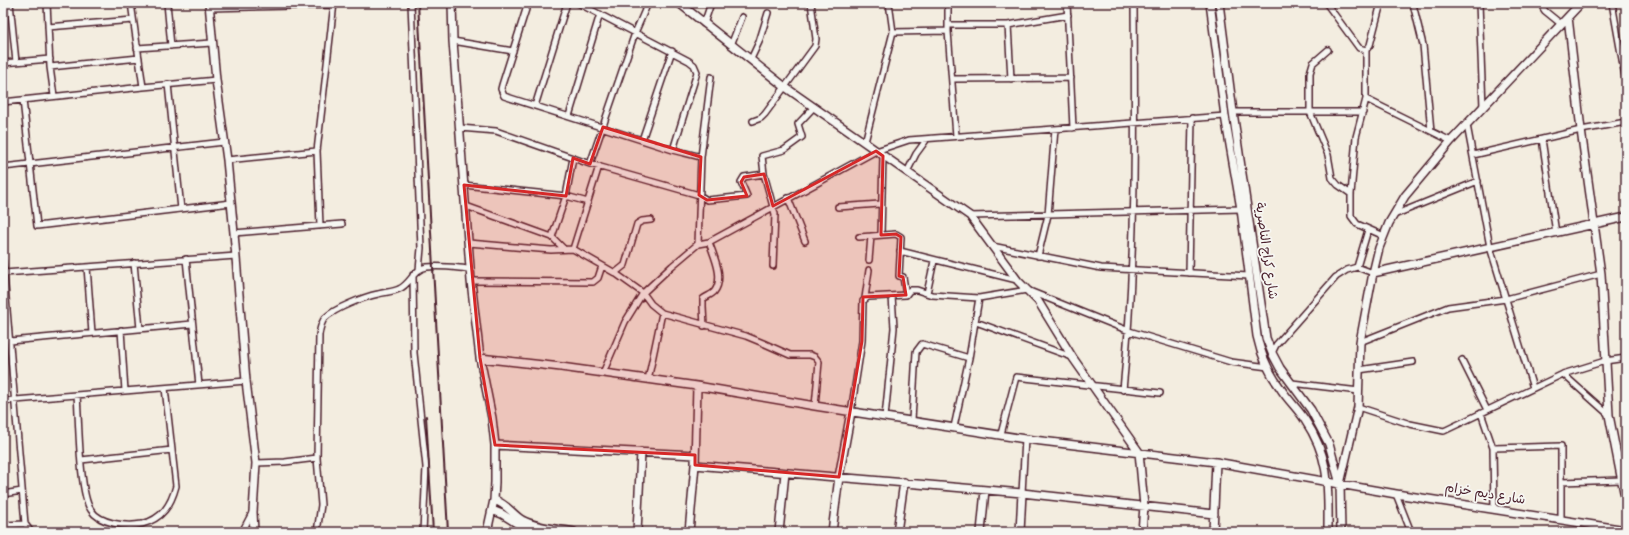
<svg xmlns="http://www.w3.org/2000/svg" width="1629" height="535" font-family="'Gochi Hand','Playpen Sans Arabic',sans-serif">
<rect width="100%" height="100%" fill="#f3ede0"/>
<filter id="ink" filterUnits="userSpaceOnUse"><feTurbulence type="fractalNoise" baseFrequency=".025" numOctaves="2"/><feDisplacementMap in="SourceGraphic" scale="8" xChannelSelector="R" yChannelSelector="G"/><feConvolveMatrix kernelMatrix="1 2 1 2 8 2 1 2 1" color-interpolation-filters="sRGB"/></filter>
<g filter="url(#ink)">
<g fill="none" stroke-linecap="round" stroke-linejoin="round">
<defs>
<path id="street" d="M10,3L16,62
M47,3L50,67L54,96
M131,3L143,87
M167,3L171,46
M411,3L421,248L419,270
M528,3L502,85L501,89L504,96L673,150L701,157
M578,3L689,61L694,65L697,72L695,79L673,150
M948,3V31L956,136
M1067,3L1073,128
M1326,3L1359,48L1366,50
M1381,3L1370,45L1366,50V99L1356,137L1351,194V216L1357,224L1384,236
M1479,3L1483,107
M1543,3V8L1545,11L1561,24
M1612,3L1626,82
M1413,4L1423,45L1431,131
M209,8L334,5
M704,24L711,3
M948,25H1008L1068,15
M1008,25L1011,79
M48,27L133,20
M893,32L948,31
M453,41L513,51
M731,45L742,17
M137,48L212,43
M1328,50L1313,63L1310,73V112L1328,155L1332,178L1338,185L1351,194
M751,59L759,42L768,13
M3,63L50,59
M50,67L139,58
M952,79L1071,78
M168,84L181,209
M1366,99L1451,141
M23,100L37,226L231,203
M3,102L143,87L216,80
M535,106L567,3
M1233,112H1363
M569,116L600,14
M753,121L761,118L765,114L815,46L816,39L811,3
M1467,125L1490,247L1533,388
M460,128L496,131L590,164L699,195L707,200L747,196L741,182L744,177L764,174
M1542,139L1556,233
M642,140L672,51
M865,142L893,32L889,3
M1473,155L1581,130L1626,122
M227,160L317,151
M590,164L635,33L648,3
M3,167L224,142
M907,172L916,154L927,139
M464,185L566,196L588,202
M788,198L805,241
M466,206L552,237L563,248
M838,207L880,204
M1394,215L1478,181
M970,216L1241,209
M320,226L317,151L334,3
M234,233L342,224
M881,235L883,156
M552,237L566,196L573,158
M859,237L896,234L901,237L899,276L903,277L906,295
M469,243L551,250L573,249L615,273L643,293L651,304L662,313L746,336L763,343L790,355H810L815,357L819,362L815,406
M698,244L701,157L711,77
M992,246L1101,268L1249,276
M573,249L599,166
M900,251L1017,280
M1038,256L1048,215L1055,129
M186,259L199,385
M869,260L871,236
M3,262L25,524L31,532
M134,263L140,329
M773,266L775,214L764,174L762,156L784,150L802,137L798,124L814,107
M87,267L92,333
M1357,267L1373,273
M4,273L236,256
M615,273L625,265L637,224L642,221L651,220
M1189,273L1192,118
M413,275L414,353L426,467L423,532
M471,281L593,282L598,278L602,266
M927,293L934,261
M865,298L869,270
M976,322L1072,357
M704,326L703,307V299C707,296 711,295 714,292C725,278 714,257 709,242
M121,330L125,391
M10,341L192,324
M1360,342L1448,307L1506,299L1601,274
M1272,353L1276,345L1336,277L1347,270L1357,267L1368,230
M969,358L979,298
M1462,360L1487,410
M1359,370L1413,362
M603,373L625,322L643,293L672,266L698,244L709,242L876,151L909,140L1225,116
M1563,374L1609,415
M648,380L662,313
M1292,383L1359,391
M1123,390C1136,262 1135,132 1134,3
M77,395C79,419 79,494 91,510C100,524 127,527 142,524C162,519 171,505 176,486L165,388
M3,401L246,381
M1358,407L1410,424L1444,431L1563,374L1605,361L1626,358
M851,412L862,341L863,301L868,297L906,295L910,290H917L932,295L979,298L1027,290L1129,331L1231,362L1268,367
M1481,413L1493,448L1494,509
M885,417L894,328L892,296
M912,420L916,352L922,344L969,358L954,427
M1001,434L1016,377L1160,393
M1493,448L1561,446V519
M317,458L321,505L317,532
M81,460L172,450
M256,463L285,462L317,458L319,335C320,329 321,322 325,318C335,308 364,297 378,294C385,292 393,292 399,289C411,284 413,269 427,267C441,265 457,268 470,269
M1561,482L1622,480
M1022,493L1025,439
M3,494L22,491
M1396,494L1411,532
M3,525L25,524
M242,532L252,513"/>
<path id="secondary" d="M209,3L216,80L227,160L234,233L246,381L256,463L253,512L254,532
M452,3L453,41L471,281L480,358L492,418L495,445V482L494,500L487,532
M679,3L785,87L970,216L1018,281L1038,301L1073,358L1139,452L1144,506L1142,532
M1210,3L1225,116L1241,209L1257,336C1261,355 1269,373 1281,389C1288,400 1298,409 1305,420C1331,459 1328,488 1328,532
M1219,3L1233,112L1266,338L1272,353L1280,368L1311,410L1329,444L1340,484L1341,532
M1568,17L1581,130L1601,274L1609,415L1626,502
M1373,273L1626,217
M480,358L561,367L697,386L815,406L1025,439L1216,462L1396,494L1626,530
M495,445L695,455
M695,465L1022,493L1214,514
M1340,484L1358,407L1360,342L1373,273L1379,248L1389,223L1405,196L1451,141L1581,3
M494,500C506,503 512,514 522,520C537,528 557,529 574,532
M492,510L502,514L521,526L544,532
M637,532L641,452
M689,532L695,465L697,386
M779,532L785,473
M832,532L839,477L851,412
M897,532L904,482
M981,532L985,490
M1020,532L1022,493
M1213,532L1216,462"/>
</defs>
<use href="#street" stroke="#4a1f2b" stroke-width="8"/>
<use href="#secondary" stroke="#4a1f2b" stroke-width="10"/>
<use href="#street" stroke="#f6f6f2" stroke-width="5"/>
<use href="#secondary" stroke="#f6f6f2" stroke-width="7"/>
<path stroke="#4a1f2b" stroke-width="2" d="M418,3L448,532
M426,416L433,532"/>
</g>
</g>
<path fill="#d62828" fill-opacity="0.2" stroke="#d62828" stroke-width="3" stroke-linejoin="round" d="M603,127L701,157L699,195L707,200L747,196L741,182L744,177L764,174L773,206L876,151L883,156L881,235L896,234L901,237L899,276L903,277L906,295L863,297L862,341L839,477L695,465V455L495,445L480,358L464,185L566,196L573,158L590,164Z"/>
<g text-anchor="middle" dominant-baseline="central" stroke-width="3.5" stroke-linejoin="round" paint-order="stroke">
<g font-size="13" fill="#4a1f2b" stroke="#f6f6f2">
<text transform="translate(1265 251) rotate(82)">شارع كراج الناصرية</text>
<text transform="translate(1485 495) rotate(9)">شارع ديم خزام</text>
</g>
</g>
<rect width="1629" height="535" fill="none" stroke="#f6f6f2" stroke-width="16"/>
<rect x="8" y="8" width="1613" height="519" fill="none" stroke="#4a1f2b" stroke-width="1.5" filter="url(#ink)"/>
</svg>
